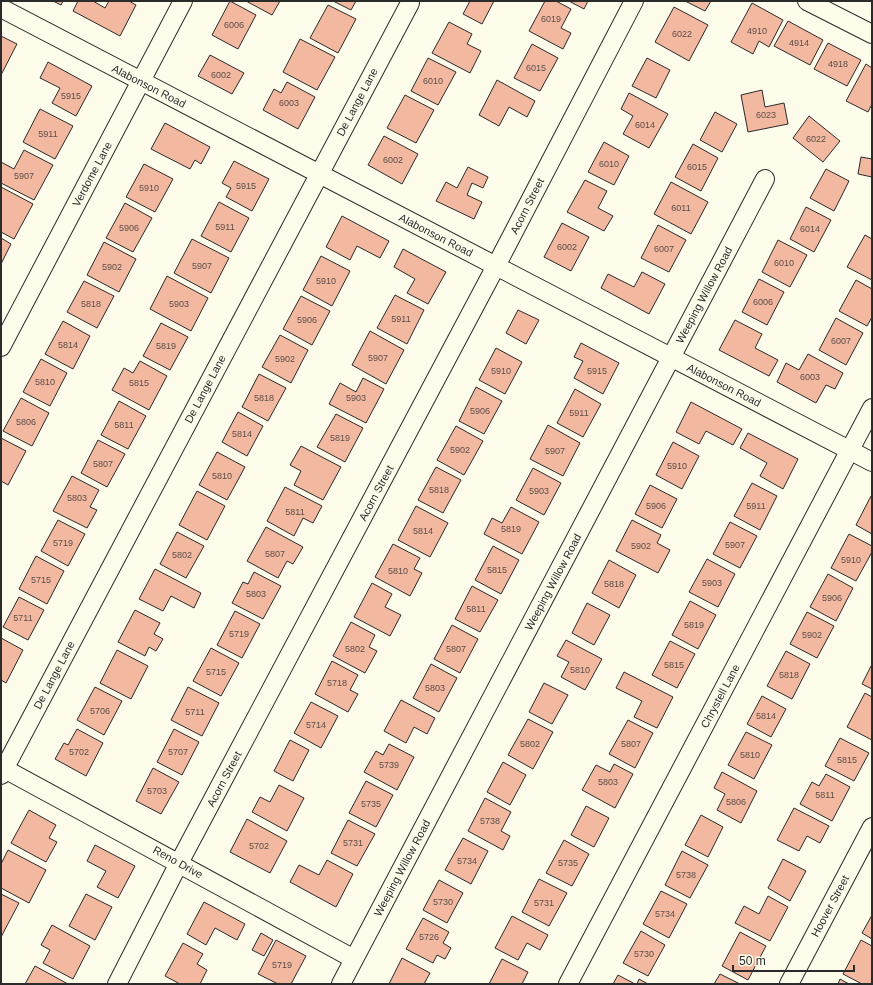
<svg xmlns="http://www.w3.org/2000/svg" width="873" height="985" font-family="Helvetica,sans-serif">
<rect width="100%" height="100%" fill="#fdfbea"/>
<path fill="#f2b8a0" stroke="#2b2b2b" d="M53,1H63L61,5Z
M78,1H93L105,8L109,1H129L136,5L120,36L73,11Z
M230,1L256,15L238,49L212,35Z
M246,1H280L272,15Z
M333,1H356L351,10Z
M470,1H494L482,24L463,14Z
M545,1H556L571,9L561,28L571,33L563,49L529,31Z
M569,1H588L584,9Z
M685,1H711L705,11Z
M752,3L783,20L769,47L759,41L753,54L731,42Z
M328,5L356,19L338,53L310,38Z
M674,7L708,25L689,61L655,42Z
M788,21L823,40L810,65L774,46Z
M449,22L472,34L467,44L481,51L470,73L432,53Z
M1,36L17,44L1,75Z
M300,39L335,57L317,90L283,72Z
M828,43L861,60L847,86L814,69Z
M532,44L558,58L540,91L514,78Z
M210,55L244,73L232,94L198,76Z
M428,58L456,72L438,105L411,91Z
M647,58L670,70L656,98L632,86Z
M48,62L92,86L76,116L52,103L60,88L40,78Z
M866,64L872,68V104L868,112L846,101Z
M497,80L535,101L527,117L509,107L499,126L479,115Z
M287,82L315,97L298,129L263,110L274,89L281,93Z
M762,90L765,107L784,103L788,124L748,132L741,95Z
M629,93L668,114L649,148L623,134L633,116L621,109Z
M405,95L434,110L416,143L387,128Z
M40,109L73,126L55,159L23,142Z
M715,112L737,124L722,152L700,140Z
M809,116L840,141L823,162L793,138Z
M165,123L210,147L201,164L195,160L190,169L151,149Z
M384,136L418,154L402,184L368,165Z
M604,142L629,156L614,185L588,172Z
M693,144L718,158L701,191L675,177Z
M24,150L53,165L34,200L1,183V162L14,169Z
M861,157L872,159V177L858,174Z
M234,161L269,179L252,211L226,197L231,188L222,183Z
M144,164L173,179L155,212L126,197Z
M468,167L488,177L483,188L472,183L467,195L482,202L474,219L436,201L446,182L457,188Z
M826,169L849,181L834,211L810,198Z
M585,180L607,191L598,208L613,216L604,231L567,212Z
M671,182L708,202L691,234L654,214Z
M1,187L33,204L14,239L1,232Z
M219,202L249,218L231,252L201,236Z
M125,203L152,218L133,252L106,238Z
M806,207L831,220L814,252L790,239Z
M342,216L389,241L380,258L357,246L350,260L326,247Z
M562,223L589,237L571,271L544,257Z
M658,225L686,240L669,272L641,258Z
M865,235L872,239V280L847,267Z
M1,238L11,244L1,264Z
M192,239L229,258L211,293L174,273Z
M778,240L807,255L790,287L762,272Z
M104,242L136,259L119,292L87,275Z
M403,249L446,272L428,304L407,293L415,279L394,267Z
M321,256L350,271L332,306L303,290Z
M642,272L665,284L649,314L601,288L608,274L634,287Z
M167,276L208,298L191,331L150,309Z
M759,279L784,292L767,325L742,312Z
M856,280L872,289V317L867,326L839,311Z
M84,281L114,296L97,328L67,312Z
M395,295L424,310L407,344L377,328Z
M301,296L330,311L312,345L283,329Z
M518,310L539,320L526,344L506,333Z
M836,318L863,333L846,365L819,350Z
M735,320L762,334L755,348L778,360L769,376L719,350Z
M63,321L90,336L73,369L45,354Z
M161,323L188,337L170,370L143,356Z
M370,331L404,350L386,384L352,365Z
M280,335L308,350L291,383L262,367Z
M581,343L619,363L603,394L574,378L583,361L574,357Z
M496,348L522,362L505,394L479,380Z
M808,354L843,373L835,389L826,385L816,403L777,382L786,363L799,370Z
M41,359L67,373L50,406L23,392Z
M140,361L167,376L149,410L112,390L124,368L133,373Z
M259,374L286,388L268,421L242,407Z
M363,378L384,389L366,423L329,404L340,383L356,392Z
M476,387L502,401L484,434L459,421Z
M575,389L601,404L583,437L557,423Z
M21,398L49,413L32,446L3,431Z
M119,401L146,416L128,449L101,435Z
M691,402L742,429L733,445L706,431L699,444L676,432Z
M238,412L263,426L247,456L222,442Z
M336,414L363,428L345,462L317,447Z
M548,425L580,443L563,476L530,459Z
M456,426L483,441L464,475L437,460Z
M748,433L798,459L783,489L760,476L767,463L740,448Z
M1,438L26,451L8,485L1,481Z
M98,440L125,454L107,487L81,473Z
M673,442L699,456L682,489L656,475Z
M301,446L341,467L323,500L294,485L301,471L290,465Z
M217,452L245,467L227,500L199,485Z
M436,467L461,480L443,513L418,500Z
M533,468L561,483L544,515L516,500Z
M72,476L99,490L90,507L97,510L87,528L53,511Z
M752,483L777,496L760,530L734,516Z
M650,485L677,499L662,528L635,514Z
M285,487L322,506L313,523L303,518L294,536L267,521Z
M197,491L225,506L207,540L179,525Z
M871,496H872V534L856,525Z
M416,506L448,523L430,557L398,540Z
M511,507L539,522L522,554L484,534L492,518L502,523Z
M58,520L85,534L68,566L41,551Z
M632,520L661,535L657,543L670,550L658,573L616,551Z
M730,522L757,536L740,568L713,554Z
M266,527L303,547L293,564L287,561L278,578L247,561Z
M177,532L204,546L186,578L160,564Z
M849,534L872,546V552L856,581L831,568Z
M393,544L420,558L414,569L422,573L410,596L375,577Z
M493,546L519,560L501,594L475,580Z
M36,556L64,571L47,604L19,589Z
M707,559L735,574L718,607L689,592Z
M609,560L636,575L619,608L592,593Z
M155,569L201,593L194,608L171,596L163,611L139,599Z
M254,572L281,586L263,619L232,603L243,582L248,584Z
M828,574L853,588L836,621L810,607Z
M372,583L392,594L385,607L401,615L390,636L354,617Z
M472,586L498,600L480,632L455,619Z
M19,597L44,610L28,640L3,627Z
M690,601L716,615L698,649L672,635Z
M587,603L610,615L594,645L572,633Z
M135,610L160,623L154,634L163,639L156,651L149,647L145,656L118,642Z
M235,611L260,624L242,658L217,645Z
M807,612L834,626L817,658L790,644Z
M351,622L375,635L369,647L377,651L365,673L333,656Z
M452,625L478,639L460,673L434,659Z
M1,638L23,650L6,683L1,680Z
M566,640L602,659L585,690L561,677L569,662L557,656Z
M670,641L695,654L677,688L652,675Z
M211,648L239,663L221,696L193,681Z
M117,650L148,666L131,699L100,683Z
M786,651L810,664L792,699L767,686Z
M332,661L358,675L350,690L358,694L348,712L315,694Z
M431,664L457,678L439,712L413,698Z
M871,666L872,667V689L862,684Z
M624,672L673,697L657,728L634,717L642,701L616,688Z
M544,683L568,695L552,724L529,712Z
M95,687L122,701L104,735L77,720Z
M188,687L219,703L202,736L171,720Z
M865,693L872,697V740L847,727Z
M762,696L786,709L771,737L747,724Z
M401,700L435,718L427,734L414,727L406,743L384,731Z
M311,702L338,716L321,748L294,733Z
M528,719L553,732L533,769L508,755Z
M628,720L653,733L635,768L609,754Z
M77,729L103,743L86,776L55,759L64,743L68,745Z
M174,729L199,742L182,775L157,762Z
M746,732L772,745L754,779L728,765Z
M840,738L869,753L854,781L825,766Z
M290,740L309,750L293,781L274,771Z
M389,744L414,757L397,790L364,772L376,751L383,755Z
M503,762L526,775L510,805L487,792Z
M614,764L633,774L615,808L582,790L596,765L610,772Z
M153,768L179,782L161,814L136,801Z
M722,772L757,791L741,823L717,810L725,794L714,788Z
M826,774L850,787L832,821L800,804L812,782L819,786Z
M366,781L393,795L376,827L349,813Z
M279,785L304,798L287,831L252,812L260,797L270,802Z
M485,798L511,812L501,831L510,836L503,850L468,831Z
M586,806L609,818L594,847L571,835Z
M794,808L829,826L820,843L807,836L799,851L777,840Z
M29,810L56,825L49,838L57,842L46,862L11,843Z
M701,815L723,827L708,857L685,845Z
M247,819L287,841L270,873L230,852Z
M348,820L375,834L357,866L331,853Z
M463,838L488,851L471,884L445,870Z
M564,840L589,854L572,886L546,873Z
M95,845L135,866L118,898L97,887L106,871L87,861Z
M8,850L46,870L29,903L1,888V864Z
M682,851L708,865L690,898L665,885Z
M783,859L806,871L790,901L768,888Z
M327,860L353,874L336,907L290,882L299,865L319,875Z
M539,879L567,893L549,926L522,912Z
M439,880L463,893L447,923L423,910Z
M661,891L687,904L669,938L643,924Z
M1,894L19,903L1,937Z
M86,894L112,907L95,940L69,926Z
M768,896L788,907L770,941L735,923L744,906L759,914Z
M204,902L245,924L237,940L215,928L206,945L187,934Z
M872,915V939L862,933Z
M512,916L548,935L540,950L527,943L518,960L495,948Z
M423,918L449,932L443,943L451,948L445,959L437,955L433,963L406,949Z
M52,925L90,946L73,979L43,963L50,950L41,945Z
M641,931L665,945L648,976L623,963Z
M740,932L766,946L748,980L722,966Z
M261,933L273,940L264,956L252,950Z
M276,940L306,956L291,984H278L258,974Z
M861,940L872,946V984H862L843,974Z
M183,943L203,954L197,964L207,970L200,984H180L165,976Z
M402,958L430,973L424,984H389Z
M502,959L528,972L522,984H489Z
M35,966L68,984H25Z
M720,974L740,984H714Z
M618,975L635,984H613Z
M639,979L648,984H637Z
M840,979L849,984H838Z"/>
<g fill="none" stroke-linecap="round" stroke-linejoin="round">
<defs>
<path id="minor" d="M807,1L872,34
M1,8L872,462
M1,347L183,1
M1,767L354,959
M1,775L410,3
M117,984L179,863L496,266L634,1
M341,984L765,179
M568,984L872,408
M789,984L872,827"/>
</defs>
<use href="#minor" stroke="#2b2b2b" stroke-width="20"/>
<use href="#minor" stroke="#fdfbea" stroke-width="18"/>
</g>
<g text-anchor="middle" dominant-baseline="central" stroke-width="3" stroke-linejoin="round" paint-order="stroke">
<g font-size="9" fill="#5d4e48">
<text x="551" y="19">6019</text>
<text x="234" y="25">6006</text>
<text x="757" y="31">4910</text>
<text x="682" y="34">6022</text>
<text x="799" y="43">4914</text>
<text x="838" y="64">4918</text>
<text x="536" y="68">6015</text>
<text x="221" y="75">6002</text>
<text x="433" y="81">6010</text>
<text x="71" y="96">5915</text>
<text x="289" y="103">6003</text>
<text x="766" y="115">6023</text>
<text x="645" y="125">6014</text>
<text x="48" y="134">5911</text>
<text x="816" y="139">6022</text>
<text x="393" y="160">6002</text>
<text x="609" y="164">6010</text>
<text x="697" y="167">6015</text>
<text x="24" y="176">5907</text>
<text x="246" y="186">5915</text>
<text x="149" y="188">5910</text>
<text x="681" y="208">6011</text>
<text x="225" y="227">5911</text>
<text x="129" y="228">5906</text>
<text x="810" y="229">6014</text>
<text x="567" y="247">6002</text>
<text x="664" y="249">6007</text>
<text x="784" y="263">6010</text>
<text x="202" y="266">5907</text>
<text x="112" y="267">5902</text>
<text x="326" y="281">5910</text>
<text x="763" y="302">6006</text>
<text x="91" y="304">5818</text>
<text x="179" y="304">5903</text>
<text x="401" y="319">5911</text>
<text x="307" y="320">5906</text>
<text x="841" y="341">6007</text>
<text x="68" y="345">5814</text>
<text x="166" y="346">5819</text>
<text x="378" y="358">5907</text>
<text x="285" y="359">5902</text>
<text x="501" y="371">5910</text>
<text x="597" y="371">5915</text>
<text x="810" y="377">6003</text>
<text x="45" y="382">5810</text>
<text x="139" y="383">5815</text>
<text x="264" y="398">5818</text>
<text x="356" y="398">5903</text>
<text x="480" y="411">5906</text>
<text x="579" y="413">5911</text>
<text x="26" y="422">5806</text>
<text x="124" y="425">5811</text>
<text x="242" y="434">5814</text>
<text x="340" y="438">5819</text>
<text x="460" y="450">5902</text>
<text x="555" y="451">5907</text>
<text x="103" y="464">5807</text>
<text x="677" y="466">5910</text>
<text x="222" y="476">5810</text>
<text x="439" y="490">5818</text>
<text x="539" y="491">5903</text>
<text x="77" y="498">5803</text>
<text x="656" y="506">5906</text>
<text x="756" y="506">5911</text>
<text x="295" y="512">5811</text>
<text x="511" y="529">5819</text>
<text x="423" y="531">5814</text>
<text x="63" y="543">5719</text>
<text x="735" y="545">5907</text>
<text x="641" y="546">5902</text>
<text x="275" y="554">5807</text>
<text x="182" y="555">5802</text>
<text x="851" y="560">5910</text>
<text x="497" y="570">5815</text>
<text x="398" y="571">5810</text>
<text x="41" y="580">5715</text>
<text x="712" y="583">5903</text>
<text x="614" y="584">5818</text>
<text x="256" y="594">5803</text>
<text x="832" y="598">5906</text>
<text x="476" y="609">5811</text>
<text x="23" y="618">5711</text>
<text x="694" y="625">5819</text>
<text x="239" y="634">5719</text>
<text x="812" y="635">5902</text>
<text x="355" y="649">5802</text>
<text x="456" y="649">5807</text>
<text x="674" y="665">5815</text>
<text x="580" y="670">5810</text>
<text x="216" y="672">5715</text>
<text x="789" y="675">5818</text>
<text x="337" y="683">5718</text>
<text x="435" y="688">5803</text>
<text x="100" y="711">5706</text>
<text x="195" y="712">5711</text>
<text x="766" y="716">5814</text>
<text x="316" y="725">5714</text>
<text x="530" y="744">5802</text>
<text x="631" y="744">5807</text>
<text x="79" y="752">5702</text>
<text x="178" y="752">5707</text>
<text x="750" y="755">5810</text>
<text x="847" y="760">5815</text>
<text x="389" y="765">5739</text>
<text x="608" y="782">5803</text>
<text x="157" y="791">5703</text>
<text x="825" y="795">5811</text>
<text x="736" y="802">5806</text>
<text x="371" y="804">5735</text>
<text x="490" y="821">5738</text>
<text x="353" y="843">5731</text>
<text x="259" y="846">5702</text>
<text x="467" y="861">5734</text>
<text x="568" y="863">5735</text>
<text x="686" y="875">5738</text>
<text x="443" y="902">5730</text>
<text x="544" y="903">5731</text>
<text x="665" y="914">5734</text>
<text x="429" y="937">5726</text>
<text x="644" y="954">5730</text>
<text x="282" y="965">5719</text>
</g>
<g font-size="11" fill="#2b2b2b" stroke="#fdfbea">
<text transform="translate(149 86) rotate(27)">Alabonson Road</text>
<text transform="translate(357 102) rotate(-62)">De Lange Lane</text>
<text transform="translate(92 174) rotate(-62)">Verdome Lane</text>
<text transform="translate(527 206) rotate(-63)">Acorn Street</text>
<text transform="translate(436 235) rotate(27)">Alabonson Road</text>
<text transform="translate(704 295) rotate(-62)">Weeping Willow Road</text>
<text transform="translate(724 385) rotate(27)">Alabonson Road</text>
<text transform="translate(205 389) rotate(-62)">De Lange Lane</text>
<text transform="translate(376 493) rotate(-62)">Acorn Street</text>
<text transform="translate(553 582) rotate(-62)">Weeping Willow Road</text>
<text transform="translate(54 675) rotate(-62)">De Lange Lane</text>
<text transform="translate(720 696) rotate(-62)">Chrystell Lane</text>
<text transform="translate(224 779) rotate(-62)">Acorn Street</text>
<text transform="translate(178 862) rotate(29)">Reno Drive</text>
<text transform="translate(402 868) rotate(-62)">Weeping Willow Road</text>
<text transform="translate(830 906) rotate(-62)">Hoover Street</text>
</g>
</g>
<rect width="873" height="985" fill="none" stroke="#2b2b2b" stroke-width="4"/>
<path d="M733 965v6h121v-6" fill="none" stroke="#2b2b2b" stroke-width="2"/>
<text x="739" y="965" font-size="12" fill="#2b2b2b" stroke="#fdfbea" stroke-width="3" paint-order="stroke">50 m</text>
</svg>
